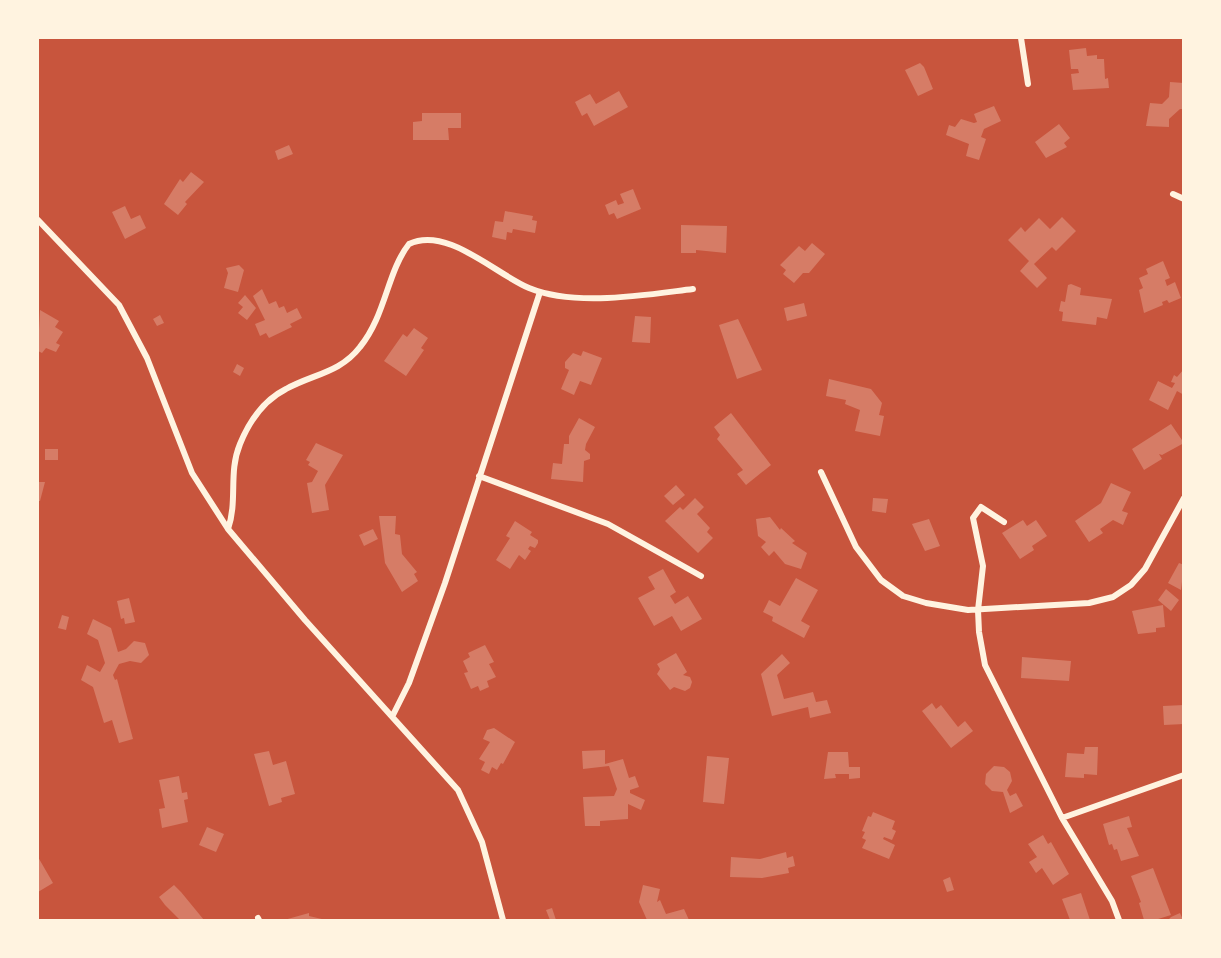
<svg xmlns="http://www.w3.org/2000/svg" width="1221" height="958" font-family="Inter,sans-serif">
<rect width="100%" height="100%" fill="#c8553d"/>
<path fill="#d67c66" d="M1086,48L1087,56L1097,55V59H1104L1105,79L1108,78L1109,88L1073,90L1071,74L1079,73L1078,69H1071L1069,50Z
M920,63L924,67L933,89L918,96L905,70Z
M1170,82L1184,83V109H1180L1169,119V127L1146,126L1150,103L1162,104L1169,97Z
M619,91L628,107L594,126L587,113L582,116L575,102L590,94L596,104Z
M994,106L1001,121L984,129L981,137L986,139L979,160L966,156L969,144L946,135L949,125L955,127L961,119L974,123L977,122L974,114Z
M422,113H461V128H448L449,140H413V122L422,121Z
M1059,124L1070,138L1064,143L1067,147L1046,158L1035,142Z
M289,145L293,154L278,160L275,151Z
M191,172L204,182L185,202L187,204L178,215L164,204L180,179L183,182Z
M633,189L641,209L617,219L614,213L609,215L605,205L616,200L618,205L624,203L620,194Z
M125,206L131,219L140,215L146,228L125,239L112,212Z
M505,211L533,216L532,220L537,221L535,233L513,229L512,233L507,232L506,240L492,237L495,221L503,222Z
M1062,217L1076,231L1056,251L1052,247L1034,264L1047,278L1037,288L1020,271L1029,261L1008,240L1021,227L1025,232L1039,218L1050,229Z
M681,225L727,226L726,253L696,250V253H681Z
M812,243L825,254L809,273H803L794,283L783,274L786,270L780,265L799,246L805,251Z
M1163,261L1170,278L1165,280L1167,286L1175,282L1181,298L1169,303L1167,300L1162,302L1163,305L1144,313L1139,290L1143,288L1139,278L1148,274L1146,269Z
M239,265L244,270L238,292L224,288L228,273L226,268Z
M1071,284L1081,288L1080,295L1112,299L1107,319L1097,317L1096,325L1062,321L1063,312L1059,311L1061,301L1065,302L1068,285Z
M262,289L269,304L276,301L279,308L284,306L287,313L297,308L302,318L290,324L292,327L269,338L266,333L260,336L255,324L265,320L253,296Z
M245,295L256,308L247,320L238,313L243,307L238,303Z
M804,303L807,316L787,321L784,308Z
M40,310L59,321L55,327L63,332L56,343L60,345L56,352L46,348L42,353L38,351Z
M160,315L164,323L157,326L153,319Z
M635,316L651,317L650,343L632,342Z
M738,319L762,370L737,379L719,325Z
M414,328L428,338L421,348L424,350L406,376L384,361L403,334L407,337Z
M583,351L602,358L591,385L580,381L574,395L561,389L569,370L565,368V362L573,353L581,356Z
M237,364L244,368L240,376L233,372Z
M1184,369V395L1177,391L1168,410L1149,400L1158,381L1172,388L1175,383L1171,382L1174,375L1177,377Z
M829,379L871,389L882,403L879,415L884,416L880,436L855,431L860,410L845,404L846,400L826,396Z
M731,413L771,465L746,485L737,474L743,470L717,439L720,435L714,427Z
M579,418L595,427L586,444L585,450L590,454V459L584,461L583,482L551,479L553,463L562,464L564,444H569V436Z
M1171,424L1184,443L1162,455L1159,454L1162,459L1144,470L1132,449Z
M316,443L343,455L325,485L329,510L312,513L307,483L312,482L318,471L308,465L310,462L306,460Z
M45,449H58V460H45Z
M38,482H45L40,501H38Z
M1111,483L1131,492L1122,511L1128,513L1123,525L1113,520L1100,529L1103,533L1089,542L1075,521L1101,503Z
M676,485L685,495L673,505L664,496Z
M695,498L704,507L697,514L710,528L707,532L713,538L698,553L665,521L680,507L683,510Z
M873,498L888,499L886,513L872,511Z
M379,516H396L395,534L400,535L402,554L417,572L414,574L418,581L402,592L385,563Z
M770,517L780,530L781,528L795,541L792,543L807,553L801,569L785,564L774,551L769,556L761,547L766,542L758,536L756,519Z
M929,519L940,546L925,551L912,524Z
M1023,520L1027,526L1036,520L1047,536L1032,546L1034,550L1020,559L1002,533Z
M515,521L532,532L530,535L538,540V543L535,548L530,546L528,549L531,551L525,560L519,555L510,569L496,560L510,538L506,536Z
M373,529L378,539L364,546L359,535Z
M1179,563L1184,565L1181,590L1168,583Z
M663,569L676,592L670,596L675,604L688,596L702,619L681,631L672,616L654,626L638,598L655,589L648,577Z
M796,578L818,590L801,621L810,626L804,638L772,621L773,617L763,612L769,600L780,606Z
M1166,589L1179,600L1171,611L1158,600Z
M129,598L135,622L125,624L124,618L121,619L117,601Z
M1163,605L1165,627L1156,628V632L1138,634L1132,611Z
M62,615L69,617L66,630L58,628Z
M93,619L111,628L118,652L126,649L134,641L145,643L149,655L141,663L130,661L119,664L113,675L115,680L117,679L133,739L119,743L112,720L104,723L93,687L81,680L87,665L100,672L105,663L98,640L87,634Z
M485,645L494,662L489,664L496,677L487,681L489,687L480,691L478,686L471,689L464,673L468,672L463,661L470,657L468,653Z
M676,653L687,672L683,675L690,677L692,682L690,688L685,691L674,687L670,690L657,674L660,669L657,664Z
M782,654L790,663L777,675L784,699L813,692L816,702L827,700L831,713L810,718L808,707L772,716L761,674Z
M1022,657L1071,661L1069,681L1021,678Z
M932,703L936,709L941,705L958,727L965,721L973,731L951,748L922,711Z
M1184,705V724L1164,725L1163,706Z
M494,728L515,742L503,764L501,763L497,770L492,767L489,774L481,770L485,762L479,759L490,742L483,739L487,730Z
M1085,747H1098L1097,775L1084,774V778L1065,777L1067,753L1084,754Z
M605,750V764L623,759L629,778L635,776L639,787L630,790V793L645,800L641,810L628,804V819L600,821V826H585L583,797L614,796L617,789L609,766L583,769L582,751Z
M269,751L273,765L286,761L295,794L281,798L282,802L269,806L254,754Z
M828,752H848L849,767H860V778L849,779V774H835L836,778L824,779Z
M707,756L729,758L724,804L703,802Z
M994,766L1004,767L1010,772L1012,781L1007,790L1010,796L1016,793L1023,806L1010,813L1003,792L992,791L985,784L986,774Z
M179,776L182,793L187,792L188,799L184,800L188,822L162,828L159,809L165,808L159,780Z
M873,812L895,821L892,829L896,831L892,840L884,837L883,839L895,845L889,859L862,848L866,840L862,838L865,832L862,831L868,816L871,817Z
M1129,816L1132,827L1127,828L1139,856L1121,861L1117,849L1114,850L1112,844L1109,845L1103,824Z
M207,827L224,834L216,852L199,845Z
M1043,835L1048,844L1051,842L1069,874L1053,885L1042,868L1036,873L1029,862L1037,857L1028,844Z
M786,852L787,858L793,856L795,866L788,868L789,873L762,878L730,877L731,857L760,859Z
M38,857L53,883L38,892Z
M1153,868L1171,915L1155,920H1144L1139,903L1141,902L1131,876Z
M950,877L954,890L947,892L943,880Z
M174,885L181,892L204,920H180L165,905L159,897Z
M643,885L660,889L657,902L660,900L666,914L684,909L689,920H647L639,902Z
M1081,893L1090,920H1070L1062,899Z
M552,908L556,920H550L546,910Z
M309,913V916L326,920H284Z
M1180,913L1183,920H1168L1171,917Z"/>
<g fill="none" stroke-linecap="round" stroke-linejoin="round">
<path stroke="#fff3e0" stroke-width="6" d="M1021,38L1028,84
M1173,194L1184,199
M38,220L119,305L147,358L192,473L228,529L305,620L458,790L482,842L503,920
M821,472L856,547L881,580L903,596L926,603L968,610L1089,603L1113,597L1131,585L1145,569L1184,498
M479,476L608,524L701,576
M1004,522L981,507L973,518L983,566L978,610L979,632L985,665L1062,818L1112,901L1119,920
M228,529C238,500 228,473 240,444C249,422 264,400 286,389C313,374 340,373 360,347C386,315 387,272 409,244C447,226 494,273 529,288C575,307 644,295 693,289
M393,715L409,683L445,583L540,292
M1062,818L1184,775
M258,918L259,920"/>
</g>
<rect width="1221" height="958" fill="none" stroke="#fff3e0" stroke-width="78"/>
</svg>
